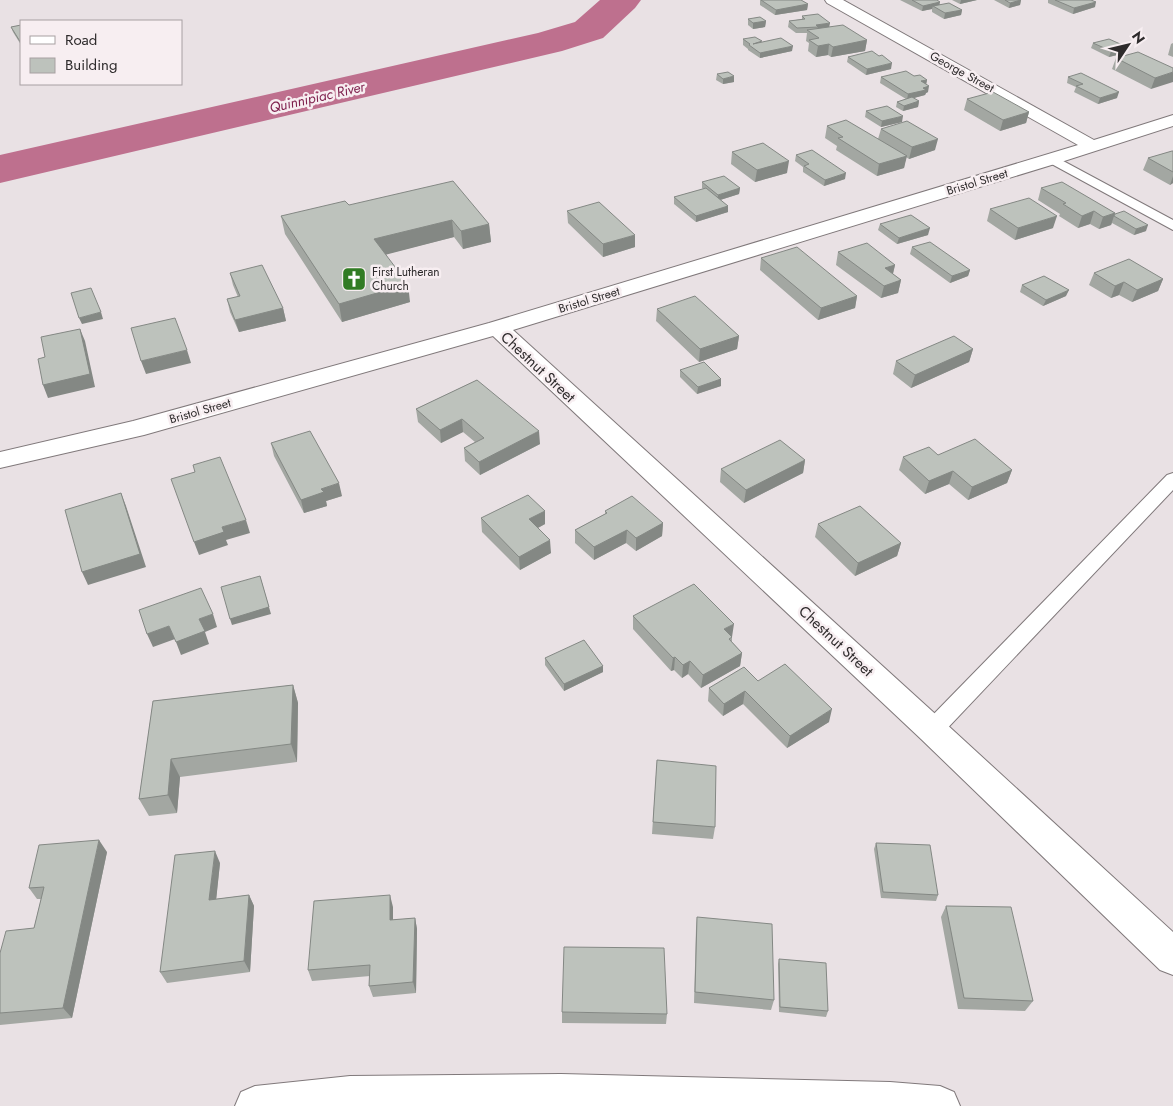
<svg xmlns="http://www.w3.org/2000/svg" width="1173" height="1106" font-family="Jost,sans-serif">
<rect width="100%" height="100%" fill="#e9e1e4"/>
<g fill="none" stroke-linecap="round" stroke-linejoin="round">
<path fill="#be708e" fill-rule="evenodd" d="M600,0H641L635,8L603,38L562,51L0,183V155L538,33L575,22Z"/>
<defs>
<path id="lane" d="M1052,155L1173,220V230L1048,162L1046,159Z
M1173,473V490L940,736L932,739L924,736L921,730L924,724L1167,475Z"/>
<path id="street" d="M825,0H843L1094,140L1173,115V126L1058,163L513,330L943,721L1173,932V975L1160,970L921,739L493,336L144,435L0,468V452L133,421L489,323L1078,145L827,3Z"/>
<path id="highway" d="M561,1074L890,1082L940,1086L954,1092L960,1106H235L241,1092L255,1086L350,1076Z"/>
</defs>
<use href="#lane" stroke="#80797b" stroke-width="2"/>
<use href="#street" stroke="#80797b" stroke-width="2"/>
<use href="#highway" stroke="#80797b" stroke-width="2"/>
<use href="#lane" fill="#fff" fill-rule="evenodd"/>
<use href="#street" fill="#fff" fill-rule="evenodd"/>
<use href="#highway" fill="#fff" fill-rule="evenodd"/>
</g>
<path fill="#a3a7a2" d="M760,0H801L808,4L807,10L775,15L760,5Z
M900,0H937L940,5L962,10L961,15L944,19L932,12V9L922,11Z
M952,0H977L960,4Z
M994,0H1021L1020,5L1009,8Z
M1048,0H1091L1095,7L1073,14L1048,3Z
M802,16L829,27L867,40L865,51L831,57L828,55L816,57L808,51L809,43L806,41L807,33H796L788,27L789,21L802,19Z
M748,19L766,21L765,27L753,29L748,25Z
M21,25V45L13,32L11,27Z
M743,39L761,42L792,51L760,58L748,50V49L743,45Z
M1093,43L1125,53L1109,57L1091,48Z
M1173,43V57L1168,55L1171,44Z
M848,57L891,69L866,75L847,62Z
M1116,58L1173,68L1151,89L1112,69Z
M717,74L734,82L723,84L716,80Z
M914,76L927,80L926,84L928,92L926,93L925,95L913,98L919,101L918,107L903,111L896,107L897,102L906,99L880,83L881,77Z
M1068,77L1117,98L1098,104L1074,92L1076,87L1067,83Z
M967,99L1029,112L1026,123L1000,131L964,110Z
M866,111L902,122L881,127L865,117Z
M827,126L878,139L881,129L935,150L909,159L906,157L904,168L877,176L836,150L837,146L825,138Z
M1173,151V183L1170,185L1143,170L1148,158Z
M732,152L787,173L755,182L731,164Z
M796,155L845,179L824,186L803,172V167L795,161Z
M702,182L740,188L739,194L720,200L728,206V212L696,222L674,204V197L703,189L702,188Z
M1041,188L1115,213V214L1146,231L1134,235L1112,223L1111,225L1099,229L1090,224L1078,228L1059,216L1060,214L1038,200Z
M349,205L489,224L491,242L463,249L454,237L386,254L410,302L342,322L285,234L281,216Z
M990,209L1053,228L1015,240L987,221Z
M567,211L635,247L603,257L568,223Z
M880,224L928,235L897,244L878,230Z
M912,247L970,270L968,276L950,283L910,254Z
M838,252L895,265L893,274L901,280L898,293L881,298L836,265Z
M761,258L857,296L855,308L818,320L760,270Z
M230,273L283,308L286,321L239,332L230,312L227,299L238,297L233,285Z
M1094,273L1163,279L1158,291L1132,302L1119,295L1111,298L1089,285Z
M1022,285L1066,296L1043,306L1020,292Z
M657,309L739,336L737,349L699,362L656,321Z
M973,349L969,362L911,388L893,374L896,361Z
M680,370L721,379V386L697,394L680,377Z
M477,380L540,444L480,475L465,461L464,448L475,442L463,432L441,443L418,422L416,409Z
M271,443L342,496L326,501L327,506L304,513L274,456Z
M938,455L1012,470L1007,483L968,500L949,484L925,494L899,470L903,457Z
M805,460L803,473L744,503L720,482L721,469Z
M545,511V524L538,528L551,553L520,570L482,532L481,518Z
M605,511L663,523L662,536L636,551L626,543L594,560L575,543V530L605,514Z
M818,524L901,543L897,556L855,576L815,537Z
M633,616L732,636V642L742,653L740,666L701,688L688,674L682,678L674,670L671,671L633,629Z
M545,658L603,666V672L564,691L545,665Z
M758,681L829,722L787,748L743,704L723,716L708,701L709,688Z
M293,685L298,703L297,762L180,777L177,813L149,816L139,799L153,701Z
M657,760L715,827L713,839L652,834Z
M876,843L938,895L936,901L881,898L874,849Z
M107,852L72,1018L0,1025V953L34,928L41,899H37L29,888Z
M220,863L216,899L249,895L254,906L250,972L167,983L160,972Z
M946,906L1033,1001L1025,1011L958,1009L941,917Z
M393,907V920L415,918L417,929L416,993L373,997L369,986L370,976L312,981L308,970Z
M697,917L774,1000L771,1010L694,1003L696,928Z
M779,959L828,1011L826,1017L779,1012L778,964Z
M562,1012L667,1014L666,1024L562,1023Z"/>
<path fill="#848884" d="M961,0H977L960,4Z
M1021,0L1020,5L1009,8L1010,3Z
M940,2L939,7L933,6L932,9L922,11L923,6Z
M1096,2L1095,7L1073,14L1074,8Z
M808,4L807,10L775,15L776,10Z
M962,10L961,15L944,19L945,13Z
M766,21L765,27L753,29V23Z
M830,23L829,28L818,30V27L816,25Z
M867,40L865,51L831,57L833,47Z
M829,44L828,55L816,57L818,46Z
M793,46L792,51L760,58V53Z
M1127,47L1125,53L1109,57L1111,51Z
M892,63L891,69L866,75L867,69Z
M1173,72V82L1151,89L1155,78Z
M734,76V82L723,84V79Z
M927,80L926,85L921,81Z
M929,86L928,92L926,93L925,95L907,100L908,94L923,88Z
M1119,92L1117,98L1098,104L1100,98Z
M919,101L918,107L903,111L904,106Z
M1029,112L1026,123L1000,131L1003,120Z
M903,116L902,122L881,127L882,121Z
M938,139L935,150L909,159L912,147Z
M907,156L904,168L877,176L879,164Z
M789,161L787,173L755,182L757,170Z
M846,173L845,179L824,186L825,180Z
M1173,176V183L1170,185Z
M740,188L739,194L717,201L718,195Z
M728,206V212L696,222V216Z
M1094,211L1090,224L1078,228L1082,216Z
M1115,213L1111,225L1099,229L1103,217Z
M1057,216L1053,228L1015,240L1018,228Z
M452,220L454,237L377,257L374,239Z
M489,224L491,242L463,249L461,231Z
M1148,225L1146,231L1134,235L1136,229Z
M930,228L928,235L897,244L899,238Z
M635,235V247L603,257V244Z
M895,265L892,277L885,268Z
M970,270L968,276L950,283L952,276Z
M1163,279L1158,291L1132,302L1137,290Z
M901,280L898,293L881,298L884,286Z
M1124,282L1119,295L1111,298L1115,286Z
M408,284L410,302L342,322L339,304Z
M1069,290L1066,296L1043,306L1046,300Z
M857,296L855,308L818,320L821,308Z
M283,308L286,321L239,332L235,320Z
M101,312L103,319L82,324L79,318Z
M80,329L85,341L95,387L48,398L43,385Z
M739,336L737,349L699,362L700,349Z
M973,349L969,362L911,388L915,375Z
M187,350L191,363L146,374L141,361Z
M721,379V386L697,394L698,387Z
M462,419L463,432L441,443L440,430Z
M539,431L540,444L480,475L479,462Z
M805,460L803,473L744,503L746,490Z
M1012,470L1007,483L968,500L972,487Z
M953,471L949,484L925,494L929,481Z
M339,483L342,496L326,501L327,506L304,513L301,500L321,489Z
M121,493L126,506L146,567L88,585L82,572Z
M545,511V524L530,532L529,519Z
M246,520L250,533L226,540L228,545L199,555L194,542L222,527Z
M663,523L662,536L636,551V538Z
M627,530L626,543L594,560V547Z
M550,540L551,553L520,570L519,557Z
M901,543L897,556L855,576L858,563Z
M260,576L271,614L232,625L230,619Z
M213,614L217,627L205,632L209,644L181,655L176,642L199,619Z
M734,624L732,637L724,629Z
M169,626L175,639L153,647L147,634Z
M742,653L740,666L701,688L703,675Z
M675,657L674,670L671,671L673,658Z
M690,661L688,674L682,678L683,665Z
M603,666V672L564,691V684Z
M293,685L298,703L297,762L291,744Z
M745,691L743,704L723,716L724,704Z
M832,709L829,722L787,748L790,736Z
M171,759L180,777L177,813L168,795Z
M99,840L107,852L72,1018L63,1008Z
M215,851L220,863L215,911L209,900Z
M249,895L254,906L250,972L244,961Z
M390,895L393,907V932L390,920Z
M415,918L417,929L416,993L413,982Z"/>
<path fill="#bdc2bc" stroke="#848884" d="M761,0H801L808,4L776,10Z
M912,0H937L940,2L923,6Z
M1005,0H1021L1010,3Z
M1055,0H1091L1096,2L1074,8Z
M949,3L962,10L945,13L933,6Z
M818,14L830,23L816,25L818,27L797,28L789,21L805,19L802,16Z
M760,17L766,21L753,23L748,19Z
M21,25V43L11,27Z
M843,25L867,40L833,47L829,44L818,46L809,40L819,38L807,30Z
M755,37L762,41L753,44L781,38L793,46L760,53L749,45L750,44L743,39Z
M1109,39L1127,47L1111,51L1093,43Z
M872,51L879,56L882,55L892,63L867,69L848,57Z
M1138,52L1173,68V72L1155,78L1116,58Z
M906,71L914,76L920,75L927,80L921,81L929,86L923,88L926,90L908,94L881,77Z
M728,72L734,76L723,79L717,74Z
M1081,73L1119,92L1100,98L1076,86L1083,84L1068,77Z
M993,92L1029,112L1003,120L967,99Z
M912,97L919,101L904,106L897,102Z
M887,106L903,116L882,121L866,111Z
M846,120L907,156L879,164L838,138L843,137L827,126Z
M907,121L938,139L912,147L881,129Z
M763,143L789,161L757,170L732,152Z
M812,150L846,173L825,180L804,166L809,164L796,155Z
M1172,151H1173V172L1148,158Z
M724,176L740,188L718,195L702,182Z
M453,181L489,224L461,231L452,220L374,239L408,284L339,304L281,216L345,201L349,205Z
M1062,182L1115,213L1103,217L1094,211L1082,216L1063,204L1066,203L1041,188Z
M706,188L728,206L696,216L674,197Z
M1029,198L1057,216L1018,228L990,209Z
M599,202L635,235L603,244L567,211Z
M1124,211L1148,225L1136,229L1114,216L1115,214Z
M911,215L930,228L899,238L880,224Z
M930,242L970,270L952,276L912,247Z
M867,243L895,265L885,268L901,280L884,286L838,252Z
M797,247L857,296L821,308L761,258Z
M1129,259L1163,279L1137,290L1124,282L1115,286L1094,273Z
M262,265L283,308L235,320L227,299L240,296L230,273Z
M1044,276L1069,290L1046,300L1022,285Z
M91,288L101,312L79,318L71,293Z
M695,296L739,336L700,349L657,309Z
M175,318L187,350L141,361L131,328Z
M80,329L90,374L43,385L38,359L45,357L41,337Z
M954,336L973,349L915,375L896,361Z
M704,362L721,379L698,387L680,370Z
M477,380L539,431L479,462L464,448L484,438L462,419L440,430L416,409Z
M310,431L339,483L321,489L324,492L301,500L271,443Z
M975,439L1012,470L972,487L953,471L929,481L903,457L929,447L938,455Z
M780,440L805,460L746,490L721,469Z
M220,457L246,520L222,527L224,532L194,542L171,479L195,472L193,465Z
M121,493L140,554L82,572L65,510Z
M528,495L545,511L529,519L550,540L519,557L481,518Z
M632,496L663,523L636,538L627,530L594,547L575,530L607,513L605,511Z
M860,506L901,543L858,563L818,524Z
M260,576L269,607L230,619L221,587Z
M694,584L734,624L724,629L732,637L729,639L742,653L703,675L690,661L683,665L675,657L673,658L633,616Z
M201,588L213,614L199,619L205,631L176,642L169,626L147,634L139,610Z
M584,640L603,666L564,684L545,658Z
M785,664L832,709L790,736L745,691L724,704L709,688L744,667L758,681Z
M293,685L291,744L171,759L168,795L139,799L153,701Z
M657,760L716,766L715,827L653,822Z
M99,840L63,1008L0,1013V953L6,931L34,928L44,887L29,888L39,845Z
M876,843L930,845L938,895L883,892Z
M215,851L209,900L249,895L244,961L160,972L175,855Z
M390,895V920L415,918L413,982L369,986L370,965L308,970L314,901Z
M946,906L1011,907L1033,1001L964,998Z
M697,917L772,924L774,1000L695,992Z
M564,947L664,948L667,1014L562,1012Z
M779,959L826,963L828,1011L780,1007Z"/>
<defs>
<symbol id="church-square" viewBox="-11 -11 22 22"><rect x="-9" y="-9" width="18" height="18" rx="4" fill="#317c24" stroke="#f7eef1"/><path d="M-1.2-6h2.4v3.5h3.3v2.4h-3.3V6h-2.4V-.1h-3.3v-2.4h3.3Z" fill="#fff"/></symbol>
</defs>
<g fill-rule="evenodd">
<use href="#church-square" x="340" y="265" width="28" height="28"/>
</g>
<g text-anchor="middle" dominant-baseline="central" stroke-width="5" stroke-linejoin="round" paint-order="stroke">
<g font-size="12" fill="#2e2b2c" stroke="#f7eef1">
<text transform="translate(962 72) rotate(29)">George Street</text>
<text transform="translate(977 182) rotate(-17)">Bristol Street</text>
<text transform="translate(589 300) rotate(-17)">Bristol Street</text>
<text transform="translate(200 411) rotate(-16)">Bristol Street</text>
</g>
<g font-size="12" fill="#2e2b2c" stroke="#f7eef1" text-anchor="start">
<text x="372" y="272">First Lutheran<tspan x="372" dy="14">Church</tspan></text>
</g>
<g font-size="14" font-style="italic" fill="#7e1f4c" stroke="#f7eef1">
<text transform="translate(317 97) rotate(-13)">Quinnipiac River</text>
</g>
<g font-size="15" fill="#2e2b2c" stroke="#f7eef1">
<text transform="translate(538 367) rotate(43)">Chestnut Street</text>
<text transform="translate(836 641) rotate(43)">Chestnut Street</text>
</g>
</g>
<rect x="20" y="20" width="162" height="65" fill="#f7eef1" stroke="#a7a0a2"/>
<rect x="30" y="36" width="25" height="8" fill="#ffffff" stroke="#a7a0a2"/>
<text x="65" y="45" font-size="15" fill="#2e2b2c">Road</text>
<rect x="30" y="58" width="25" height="15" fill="#bdc2bc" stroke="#a7a0a2"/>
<text x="65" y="70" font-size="15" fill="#2e2b2c">Building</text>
<g transform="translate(1128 45) rotate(55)" stroke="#f7eef1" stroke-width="4" paint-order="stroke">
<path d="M0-4L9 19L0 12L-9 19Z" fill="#2e2b2c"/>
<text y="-8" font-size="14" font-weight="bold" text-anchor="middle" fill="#2e2b2c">N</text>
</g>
</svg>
